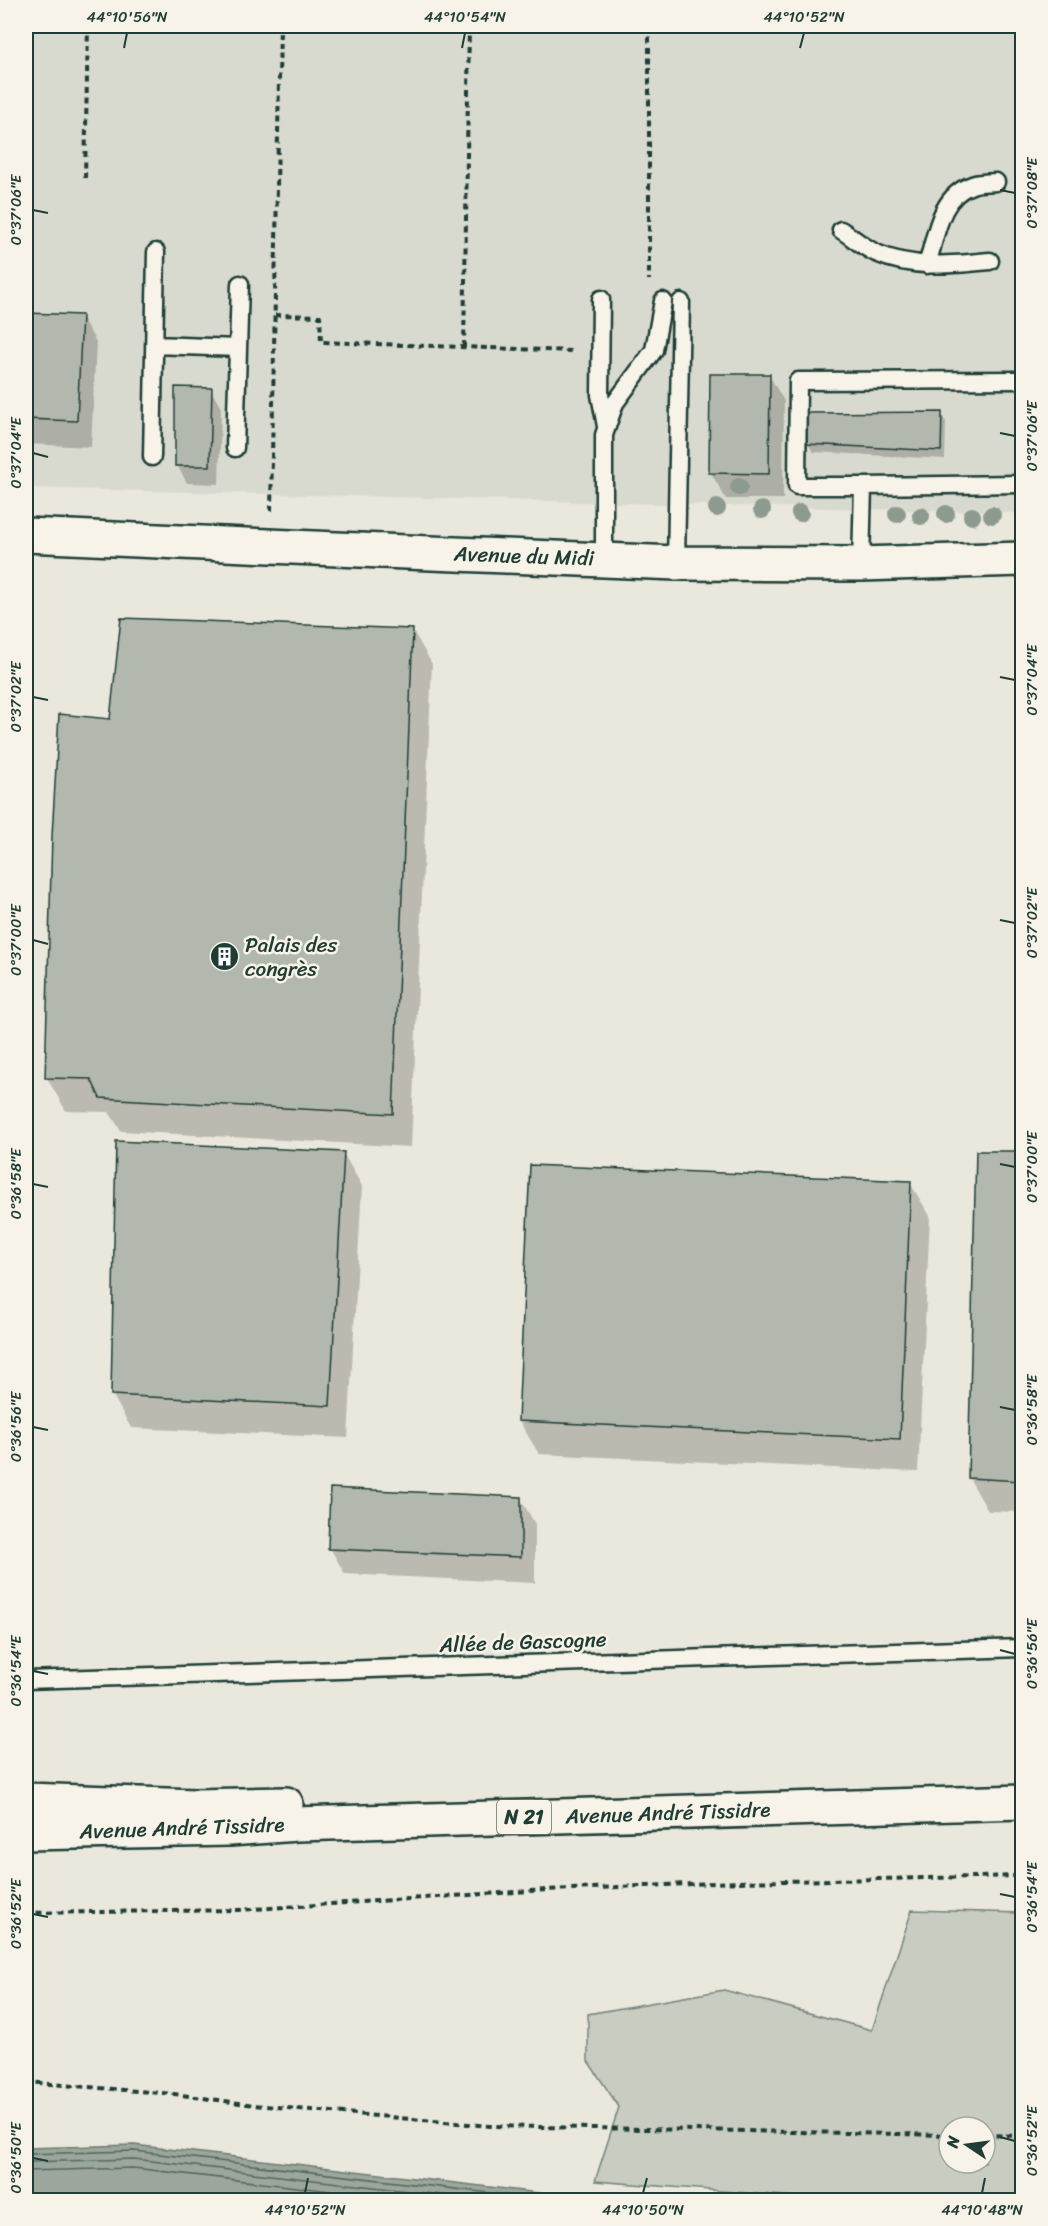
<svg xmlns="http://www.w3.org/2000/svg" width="1048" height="2226" font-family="Sriracha,sans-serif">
<rect width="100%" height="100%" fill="#eae8dd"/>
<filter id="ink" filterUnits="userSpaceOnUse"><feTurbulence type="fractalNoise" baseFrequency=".0167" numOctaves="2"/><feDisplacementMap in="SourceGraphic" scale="12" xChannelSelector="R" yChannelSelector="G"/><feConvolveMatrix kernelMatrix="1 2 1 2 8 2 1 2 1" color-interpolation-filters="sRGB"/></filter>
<g filter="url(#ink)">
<path fill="#d9dacf" d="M26,26H1022V513L26,488Z"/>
<path fill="#c8ccc1" stroke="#74847a" stroke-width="1.5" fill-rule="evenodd" d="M912,1910L1022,1913V2200H837L595,2181L619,2107L588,2061V2014L724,1990L872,2030ZM949,2127H985V2163H949Z"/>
<path fill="#9ca69c" stroke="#6a7c72" stroke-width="1.5" d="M134,2145L599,2200H26V2148Z"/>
<path fill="#0003" d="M26,314L81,316L96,342L91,447L26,444Z
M711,375H769L784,401L783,499H726L711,473Z
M211,390L221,408L219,484L187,483L177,465Z
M941,414L946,422L945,459L813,452L808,444Z
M413,631L432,664L411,1147L121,1131L109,1112L66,1111L47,1078L111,721Z
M343,1153L362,1186L348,1438L131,1428L112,1394Z
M977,1153H1022V1512L988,1511L969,1478Z
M910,1183L930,1216L918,1472L539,1454L519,1421Z
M520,1498L535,1524V1583L345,1574L330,1548Z"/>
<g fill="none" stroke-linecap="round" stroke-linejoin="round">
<path stroke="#51675e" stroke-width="1.5" d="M26,2154L134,2151L548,2200
M26,2162L134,2159L485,2200
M26,2171L133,2168L408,2200"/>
</g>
<path fill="#b2b8ae" stroke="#1f3d34" stroke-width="1.5" d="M26,313L82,315L77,421L26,419Z
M710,374H770L769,474L709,473Z
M175,387L212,388L210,466H175Z
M942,412L941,451L807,444V413Z
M121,618L413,629L393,1114L100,1098L91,1079L45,1078L52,836L59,714L110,719Z
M116,1141L344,1152L330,1406L111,1395Z
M976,1151H1022V1481L968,1478Z
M530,1165L911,1181L900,1439L518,1421Z
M330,1488L521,1497V1557L328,1549Z"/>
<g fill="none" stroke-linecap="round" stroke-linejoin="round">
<defs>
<path id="lane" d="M841,230C852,237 863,247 876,253C912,269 951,265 990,261
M927,265C936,237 939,196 972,185C979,182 988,183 996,182
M601,299L600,395L606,426
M154,345L238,348
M235,448L240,284
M152,457L156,252
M863,486H797L798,381L1022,380
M604,559V435L615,403L654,350L663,301
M676,563L681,302
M861,564L863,486L1022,484
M26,1680L1022,1648"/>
<path id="street" d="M382,551L676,563L861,564L1022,559"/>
<path id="secondary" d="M26,535L382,551"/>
<path id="primary" d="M26,1800L195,1806L286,1804
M26,1833L230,1829L297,1824L1022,1802"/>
</defs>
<use href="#lane" stroke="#1f3d34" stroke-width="21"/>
<use href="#street" stroke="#1f3d34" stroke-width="38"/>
<use href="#secondary" stroke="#1f3d34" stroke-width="38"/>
<use href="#primary" stroke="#1f3d34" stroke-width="38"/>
<path stroke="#1f3d34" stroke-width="4" stroke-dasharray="6 4.5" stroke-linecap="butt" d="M649,26V280
M85,178L88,26
M275,315L320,316L321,342L574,351
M464,347L469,26
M271,511L280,26
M26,1913L239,1910L546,1890L738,1882L1022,1876
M26,2082L174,2094L254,2105L490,2126L949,2135
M985,2135L1022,2136"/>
<use href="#lane" stroke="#f7f3e8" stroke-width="16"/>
<use href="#street" stroke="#f7f3e8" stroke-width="33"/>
<use href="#secondary" stroke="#f7f3e8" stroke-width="33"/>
<use href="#primary" stroke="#f7f3e8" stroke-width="33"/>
</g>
<g fill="#8d9a8f">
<circle cx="739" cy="487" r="9"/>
<circle cx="717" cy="508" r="9"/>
<circle cx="762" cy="510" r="9"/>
<circle cx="800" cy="513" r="9"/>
<circle cx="897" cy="514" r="9"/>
<circle cx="946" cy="514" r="9"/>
<circle cx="992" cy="515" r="9"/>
<circle cx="921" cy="516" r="9"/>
<circle cx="972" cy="516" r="9"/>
</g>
</g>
<path fill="none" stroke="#1f3d34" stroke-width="2" d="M124,48L127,33M462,48L465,33M800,48L804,33M1000,190L1015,193M33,210L48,213M1000,433L1015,436M33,453L48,457M1000,677L1015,680M33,697L48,700M1000,920L1015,923M33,940L48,944M1000,1164L1015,1167M33,1184L48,1187M1000,1407L1015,1410M33,1427L48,1430M1000,1650L1015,1654M33,1671L48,1674M1000,1894L1015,1897M33,1914L48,1917M1000,2137L1015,2141M33,2158L48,2161M305,2193L308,2178M643,2193L647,2178M982,2193L985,2178"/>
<defs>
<symbol id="building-disc" viewBox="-11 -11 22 22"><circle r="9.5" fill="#1f3d34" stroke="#f7f3e8"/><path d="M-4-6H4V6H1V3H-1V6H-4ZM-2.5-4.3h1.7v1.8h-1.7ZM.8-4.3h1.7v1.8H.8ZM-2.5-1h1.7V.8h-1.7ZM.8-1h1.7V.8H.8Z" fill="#fff"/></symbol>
</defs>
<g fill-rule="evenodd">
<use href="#building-disc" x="208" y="940" width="33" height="33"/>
</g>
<g text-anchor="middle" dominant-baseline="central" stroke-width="5" stroke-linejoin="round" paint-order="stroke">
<rect fill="#f7f3e8" stroke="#60746a" stroke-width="1.5" x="497" y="1800" width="54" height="34" rx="4.5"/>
<g font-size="20" font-weight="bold" fill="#1f3d34">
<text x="524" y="1817">N 21</text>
</g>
<g font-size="21" fill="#1f3d34" stroke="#f7f3e8">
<text transform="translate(524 556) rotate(2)">Avenue du Midi</text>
<text transform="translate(523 1642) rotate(-2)">Allée de Gascogne</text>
<text transform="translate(668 1813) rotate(-2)">Avenue André Tissidre</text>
<text transform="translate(182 1828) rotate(-2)">Avenue André Tissidre</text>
</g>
<g font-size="21" fill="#1f3d34" stroke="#f7f3e8" text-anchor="start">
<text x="245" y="945">Palais des<tspan x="245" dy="24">congrès</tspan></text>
</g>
</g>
<rect width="1048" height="2226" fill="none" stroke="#f7f3e8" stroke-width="66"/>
<g transform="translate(967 2145) rotate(283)"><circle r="28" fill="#f7f3e8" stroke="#a1aaa0" stroke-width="1.5"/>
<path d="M0-4.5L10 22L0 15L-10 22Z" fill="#1f3d34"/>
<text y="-9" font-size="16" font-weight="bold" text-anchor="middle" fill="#1f3d34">N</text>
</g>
<rect x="33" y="33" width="982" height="2160" fill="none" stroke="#1f3d34" stroke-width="2"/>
<g font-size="15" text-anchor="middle" fill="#1f3d34">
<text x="127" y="22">44°10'56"N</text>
<text x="465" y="22">44°10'54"N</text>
<text x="804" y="22">44°10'52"N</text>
<text transform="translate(1032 193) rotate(-90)" y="5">0°37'08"E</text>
<text transform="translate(16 210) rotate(-90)" y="5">0°37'06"E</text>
<text transform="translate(1032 436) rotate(-90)" y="5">0°37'06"E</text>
<text transform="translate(16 453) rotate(-90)" y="5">0°37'04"E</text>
<text transform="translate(1032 680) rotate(-90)" y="5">0°37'04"E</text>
<text transform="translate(16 697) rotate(-90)" y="5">0°37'02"E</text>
<text transform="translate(1032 923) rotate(-90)" y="5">0°37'02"E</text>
<text transform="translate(16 940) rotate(-90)" y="5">0°37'00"E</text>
<text transform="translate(1032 1167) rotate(-90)" y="5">0°37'00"E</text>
<text transform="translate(16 1184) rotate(-90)" y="5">0°36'58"E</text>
<text transform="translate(1032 1410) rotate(-90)" y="5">0°36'58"E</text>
<text transform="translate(16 1427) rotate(-90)" y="5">0°36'56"E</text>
<text transform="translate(1032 1654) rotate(-90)" y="5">0°36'56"E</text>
<text transform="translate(16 1671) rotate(-90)" y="5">0°36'54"E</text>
<text transform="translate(1032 1897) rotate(-90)" y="5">0°36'54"E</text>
<text transform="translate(16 1914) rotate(-90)" y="5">0°36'52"E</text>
<text transform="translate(1032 2141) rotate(-90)" y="5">0°36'52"E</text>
<text transform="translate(16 2158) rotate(-90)" y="5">0°36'50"E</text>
<text x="305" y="2215">44°10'52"N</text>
<text x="643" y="2215">44°10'50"N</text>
<text x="982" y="2215">44°10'48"N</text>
</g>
</svg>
